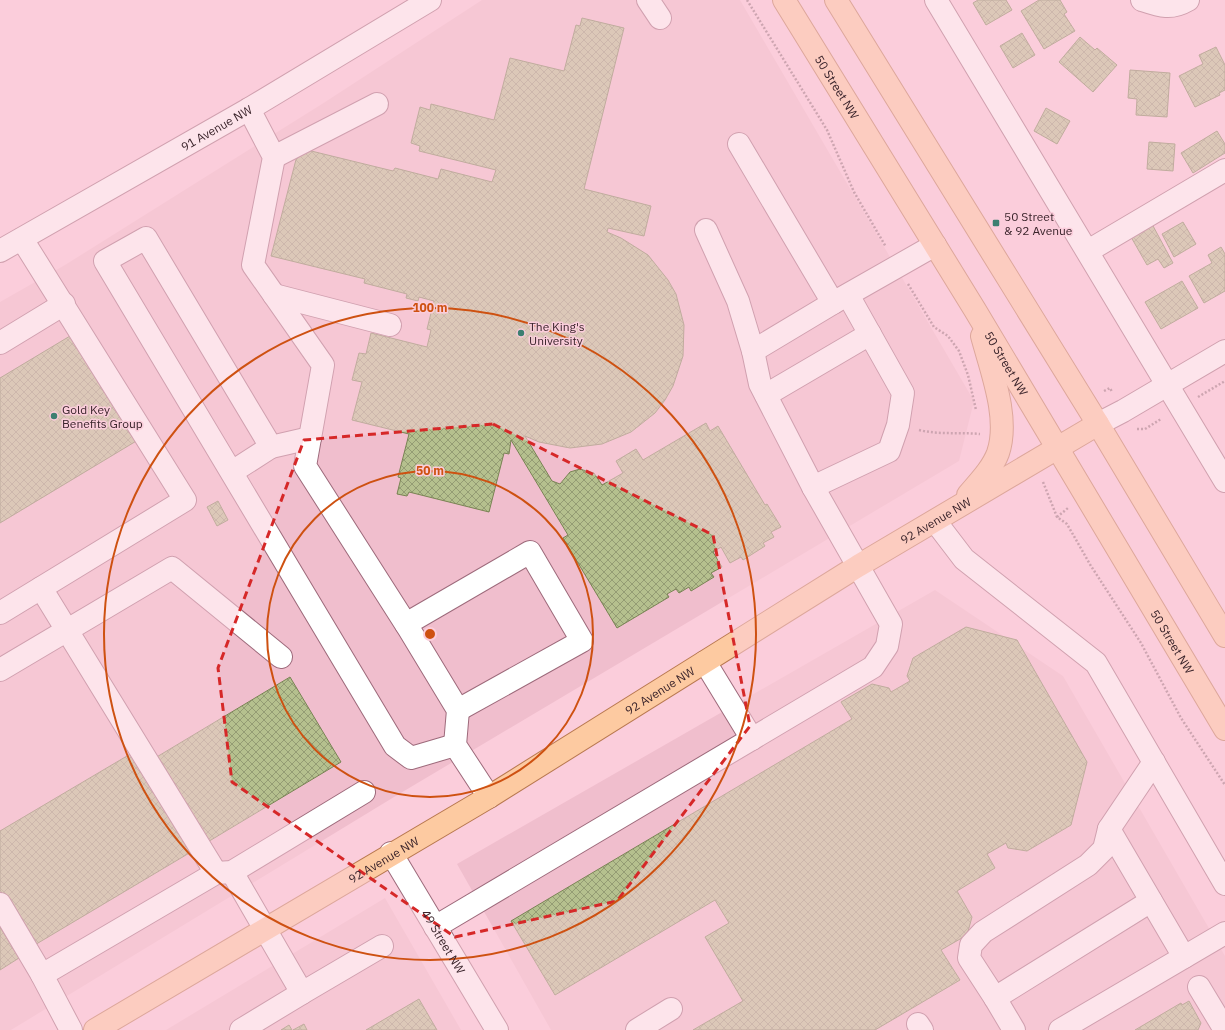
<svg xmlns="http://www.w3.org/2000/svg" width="1225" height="1030" font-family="'IBM Plex Sans',sans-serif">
<defs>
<pattern id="building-cross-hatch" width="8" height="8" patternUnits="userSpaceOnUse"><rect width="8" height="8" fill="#b5c08e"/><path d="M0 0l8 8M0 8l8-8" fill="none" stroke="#949c74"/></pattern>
</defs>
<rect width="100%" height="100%" fill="#fbcddb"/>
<path fill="#f0becd" d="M482,0H740L974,401L959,461L394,797L11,1030H0V302L65,265L322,104Z
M935,590L1063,676L1225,956V1030H551L457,864Z
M385,898L461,1030H166Z"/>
<path fill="url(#building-cross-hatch)" stroke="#798354" d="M978,0H1006L1012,10L986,25L973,3Z
M1039,0H1060L1067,12L1064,14L1075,31L1044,49L1021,11Z
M582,18L624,28L584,189L651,206L644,236L608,228L607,232L621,238L648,255L668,280L676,294L684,325L683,356L673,386L665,400L655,413L631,432L602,444L570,448L539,442L525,436L552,481L560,484L570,472L580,469L594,473L602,485L623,473L616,461L636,449L643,460L706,423L710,431L718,426L765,505L767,504L781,527L771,532L774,537L763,543L765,546L743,560L741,557L730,563L721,547L713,552L722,567L711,573L714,577L691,591L689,587L679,593L676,589L667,594L669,597L617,628L563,538L568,535L511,440L509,454L504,453L489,512L409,492L407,496L397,494L401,478L398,477L409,434L352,420L362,382L352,380L359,353L366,354L371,333L427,347L431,330L427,329L434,301L419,297L418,301L406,298L407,294L364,283L365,279L271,256L299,148L393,171L395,168L438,179L441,169L492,182L496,170L419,151L420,146L411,143L420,107L430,110L431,104L494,120L510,58L564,71L576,25L580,26Z
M1022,33L1035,55L1013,68L1000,46Z
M1080,37L1095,50L1097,48L1117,65L1093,92L1059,62Z
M1216,47L1225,65V90L1219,93L1220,95L1195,107L1179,76L1203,64L1199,55Z
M1130,70L1170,73L1167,117L1136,115L1137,99L1128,98Z
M1046,108L1070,121L1057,144L1034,131Z
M1217,131L1225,144V153L1193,173L1181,153Z
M1149,142L1175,144L1173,171L1147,169Z
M1183,222L1196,244L1174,257L1162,234Z
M1152,224L1173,263L1164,268L1158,259L1147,265L1131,237Z
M1221,247L1225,254V291L1204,303L1189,276L1212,263L1208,255Z
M1182,281L1198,308L1161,329L1145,302Z
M75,333L138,440L0,523V378Z
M218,501L228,520L217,526L207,507Z
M966,627L1017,640L1087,762L1071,825L1027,851L1008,848L1006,843L987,854L995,868L957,891L972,917L967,935L941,950L960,980L875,1030H693L743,1001L705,937L729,923L715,900L555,995L511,921L852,719L841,702L872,684L889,688L891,692L910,681L907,676L913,658Z
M290,677L341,762L206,843L155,758Z
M132,753L191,852L33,946L0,890V831Z
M0,927L19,958L0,970Z
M419,999L437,1030H366Z
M1189,1001L1201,1023L1198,1030H1135L1181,1003L1182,1005Z
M304,1024L307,1030H293Z
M289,1025L292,1030H281Z"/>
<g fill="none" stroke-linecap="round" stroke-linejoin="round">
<defs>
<g id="minor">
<path d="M648,0L660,18"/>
<path d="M936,0L1225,481"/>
<path d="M1142,0C1160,6 1171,10 1188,0"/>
<path d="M249,109L274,157L253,265L323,365L305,466L409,629L458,710L455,745L489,797"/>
<path d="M739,144L833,303"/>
<path d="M274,157L377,104"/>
<path id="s1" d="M0,251L249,109L430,0"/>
<path d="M1088,251L1225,170"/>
<path d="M274,295L390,325"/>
<path d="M0,343L64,304"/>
<path d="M753,351L833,303L935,245"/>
<path d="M766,395L870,334"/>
<path d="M1098,424L1123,411L1225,351"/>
<path d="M310,438L271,447L146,238L105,261L395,746L411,758L455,745"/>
<path d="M232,472L271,447"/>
<path d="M813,487L889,451L898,425L903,393L848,295"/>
<path d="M935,521L964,559L1096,663L1225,884"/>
<path d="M41,588L216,873"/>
<path d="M0,613L185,500L22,239"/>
<path d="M406,624L530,552L582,641L458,710"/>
<path d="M705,662L752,739"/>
<path d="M0,670L172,568L281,657"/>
<path d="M1154,762L1109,829L1184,957"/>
<path id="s2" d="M391,853L497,1030"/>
<path d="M232,872L302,993L382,946"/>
<path d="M0,904L42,975"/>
<path d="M435,927L873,667L887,646L891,624L813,487L760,384L753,351L738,301L706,230"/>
<path d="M1199,987L1225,1030"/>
<path d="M995,998L969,958L971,945L983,932L1088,865L1104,849L1109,829"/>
<path d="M918,1024L922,1030"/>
<path d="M71,1030L42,975L216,873L232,872L364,792"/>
<path d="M241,1030L302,993"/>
<path d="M637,1030L671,1009"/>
<path d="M1014,1030L995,998L1151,901"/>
<path d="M1060,1030L1225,933"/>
</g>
<g id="major">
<path id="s3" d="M784,0L975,310L1225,729"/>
<path d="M836,0L1098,424L1225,636"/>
<path d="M968,495C979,482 992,469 998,453C1010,418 991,370 982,336"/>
<path id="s4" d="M95,1030L489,797L858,566L1098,424"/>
</g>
</defs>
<use href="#minor" stroke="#9d6a7b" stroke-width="24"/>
<use href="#major" stroke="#b8784f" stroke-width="24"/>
<path stroke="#96747f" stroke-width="2.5" stroke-dasharray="2 2" stroke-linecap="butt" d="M747,0L827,130L854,192L886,247
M908,284L934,327L948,336L959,351L968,375L976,410
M1104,391L1110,388L1112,392
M1198,397L1225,381
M1137,429H1145L1161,419
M919,430C940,435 959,432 980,434
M1043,482L1057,517L1067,524L1091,566L1141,643L1181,718L1225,785
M1057,517L1068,508"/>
<use href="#minor" stroke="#fff" stroke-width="22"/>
<use href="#major" stroke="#fdcaa1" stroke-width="22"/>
</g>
<path d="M0 0H1225V1030H0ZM493,424L713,535L750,726L617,901L455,937L232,782L218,668L304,440Z" fill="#fbcddb" fill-opacity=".55" fill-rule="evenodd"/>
<path fill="none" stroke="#d62828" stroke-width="3" stroke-dasharray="8 5" stroke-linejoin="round" d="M493,424L713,535L750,726L617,901L455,937L232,782L218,668L304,440Z"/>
<g fill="none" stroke="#ce5111" stroke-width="2">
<circle cx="430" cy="634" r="163"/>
<circle cx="430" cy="634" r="326"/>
</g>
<g fill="#3c7f71" stroke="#fbcddb" stroke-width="1.5">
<rect x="992" y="219" width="8" height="8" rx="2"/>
<circle cx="521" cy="333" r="4"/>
<circle cx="54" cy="416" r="4"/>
</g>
<g text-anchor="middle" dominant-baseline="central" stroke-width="3" stroke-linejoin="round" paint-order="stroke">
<g font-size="12" fill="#3a242b" stroke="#fbcddb">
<text stroke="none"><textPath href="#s3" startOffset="102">50 Street NW</textPath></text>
<text stroke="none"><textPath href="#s1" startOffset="249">91 Avenue NW</textPath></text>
<text stroke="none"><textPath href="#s3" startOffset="426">50 Street NW</textPath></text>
<text stroke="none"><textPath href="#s4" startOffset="983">92 Avenue NW</textPath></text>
<text stroke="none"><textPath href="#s3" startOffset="750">50 Street NW</textPath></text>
<text stroke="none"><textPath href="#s4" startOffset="659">92 Avenue NW</textPath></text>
<text stroke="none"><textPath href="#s4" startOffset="335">92 Avenue NW</textPath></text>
<text stroke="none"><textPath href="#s2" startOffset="103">49 Street NW</textPath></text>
</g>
<g font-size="12" fill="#3a242b" stroke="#fbcddb" text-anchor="start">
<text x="1004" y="216">50 Street<tspan x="1004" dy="14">&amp; 92 Avenue</tspan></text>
<text x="529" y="326">The King's<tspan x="529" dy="14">University</tspan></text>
<text x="62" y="409">Gold Key<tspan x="62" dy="14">Benefits Group</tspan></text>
</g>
</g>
<circle cx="430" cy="634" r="6" fill="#ce5111" stroke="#fbcddb" stroke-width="2"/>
<g font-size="12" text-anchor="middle" font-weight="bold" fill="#ce5111" stroke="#fbcddb" stroke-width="3" stroke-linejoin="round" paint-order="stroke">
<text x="430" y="312">100 m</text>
<text x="430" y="475">50 m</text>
</g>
</svg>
